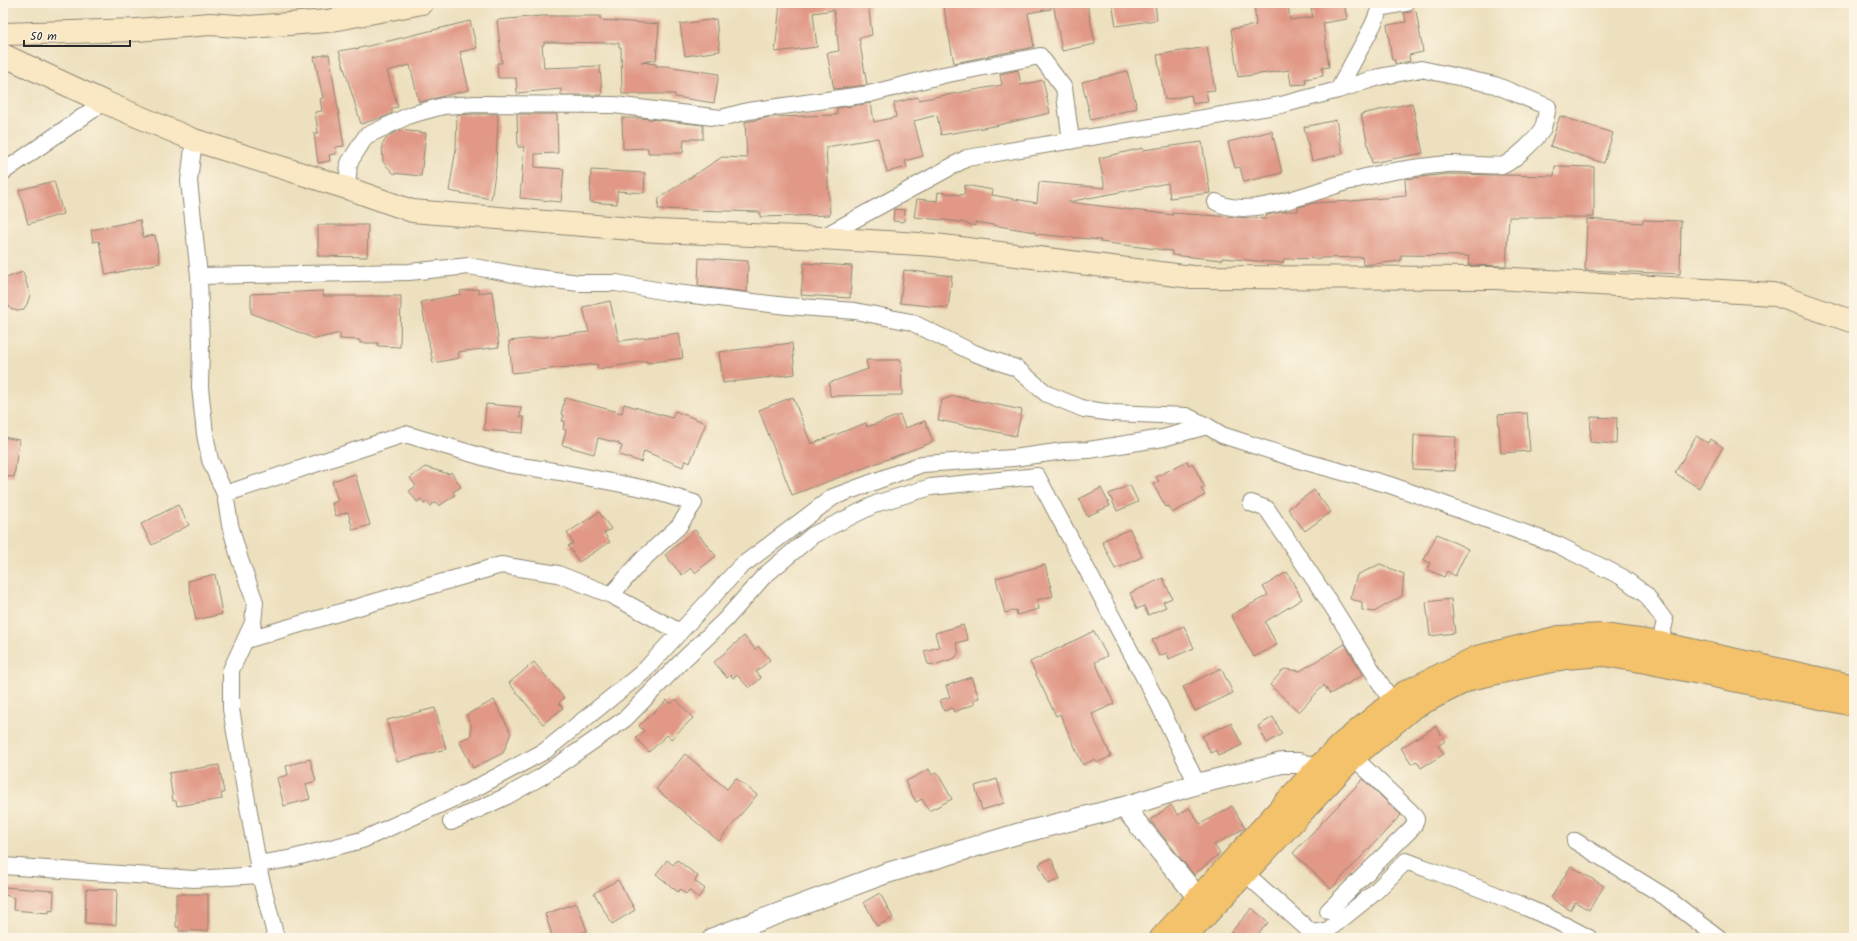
<svg xmlns="http://www.w3.org/2000/svg" width="1857" height="941" font-family="Kalam,sans-serif">
<rect width="100%" height="100%" fill="#fcf5e5"/>
<filter id="ink" filterUnits="userSpaceOnUse"><feTurbulence type="fractalNoise" baseFrequency=".025" numOctaves="2"/><feDisplacementMap in="SourceGraphic" scale="8" xChannelSelector="R" yChannelSelector="G"/><feConvolveMatrix kernelMatrix="1 2 1 2 8 2 1 2 1" color-interpolation-filters="sRGB"/></filter>
<filter id="wash" filterUnits="userSpaceOnUse"><feTurbulence type="fractalNoise" baseFrequency=".012" numOctaves="4" result="noise"/><feDisplacementMap in="SourceGraphic" scale="16" xChannelSelector="R" yChannelSelector="G"/><feGaussianBlur stdDeviation="0.9" result="paint"/><feColorMatrix in="noise" values="0 0 0 0 0 0 0 0 0 0 0 0 0 0 0 0 0 1.4 0 .05"/><feComposite in="paint" operator="in"/></filter>
<g filter="url(#wash)">
<rect width="100%" height="100%" fill="#ede0be"/>
<g id="blocks">
<path fill="#e19886" d="M780,3H868L872,35L859,38L867,85L834,89L827,53L839,51L834,10L813,13L817,47L775,52Z
M943,3H1051V9L1028,13L1034,47L954,63Z
M1053,3H1087L1095,44L1062,51Z
M1112,3H1155L1157,20L1116,26Z
M1254,3H1288L1290,20L1313,17L1310,3H1344L1347,19L1323,23L1329,67L1322,68L1323,76L1305,79L1306,84L1291,85L1289,70L1238,77L1231,29L1256,25Z
M1416,11L1423,52L1409,55L1410,61L1395,64V60H1392L1387,25L1406,22L1404,13Z
M541,16H600V20L659,24L656,60L641,62L656,64V66H666L719,74L714,103L675,97V94H622L621,47H619V43L544,42V45H542L544,68L600,66L602,95H561V89L517,93L516,78H498L497,63H502L497,20Z
M716,19L720,51L685,56L680,24Z
M470,21L477,48L460,52L469,90L419,102L410,65L387,71L398,107L392,108V113L386,116L361,124L339,51L356,48V49Z
M1207,47L1215,90L1206,91L1208,101L1193,104L1191,95L1165,100L1157,55Z
M329,54L344,146L335,147L336,154L329,155L330,161L318,163L314,133H318L315,112L322,111L320,99L323,98L314,57Z
M1018,70L1021,85L1043,80L1050,113L994,126L941,135L937,115L914,121L923,156L905,161L907,167L887,172L878,138L826,147L830,215L760,217V212L658,209L659,198L722,157L747,158L745,122L771,117L837,115V108L871,103L874,122L896,117L894,103L918,97V100L1002,85L1000,74Z
M1127,71L1137,108L1091,120L1082,82Z
M1412,103L1423,153L1372,163L1361,114Z
M476,114H498L496,168L491,199L449,191L456,149L457,115Z
M517,114H557L558,153L535,154V167L564,169L561,202L520,198L524,147H518Z
M1560,116L1613,133L1604,163L1550,146Z
M622,118H641L703,125V139H684L683,153H648V148L623,149Z
M1336,120L1343,154L1312,161L1304,127Z
M400,130L426,133L421,176L393,173L383,162L382,145L388,136Z
M1272,131L1282,173L1244,182L1240,167L1235,168L1228,142Z
M1202,142L1210,193L1170,198L1168,183L1068,202L1173,215L1172,213L1266,219L1267,215L1287,211H1298V207L1314,203L1351,201L1406,196L1405,179L1447,174L1554,176L1555,166L1594,167V217H1509L1506,266L1468,265L1469,256L1401,255V261L1363,265L1362,257L1284,259L1283,263L1222,258V260L1172,255V251L1100,242L1101,240L1035,234V232L975,222V226L960,222L914,217L917,199L937,201L938,192L964,195L965,185L993,190L992,195L1037,203L1039,182L1105,188L1099,158L1143,148V150Z
M591,170L645,173L644,193L617,191V204L590,202Z
M54,181L63,214L28,224L19,190Z
M894,209L905,210L904,222L893,221Z
M1587,219L1643,223V220L1681,221L1680,274L1585,270Z
M140,220L143,237L155,235L160,263L106,275L99,241L93,242L91,230Z
M318,225H368L367,257L318,256Z
M699,258L748,261L747,292L698,286Z
M804,263L852,266L850,298L801,295Z
M904,270L952,276L948,308L900,303Z
M23,272L30,295L27,304L23,310L17,311L11,309L7,303L3,302V279Z
M478,289L479,293L492,291L499,347L458,352L459,358L433,363L421,302L461,294L460,291Z
M323,291V296H401L400,347L378,346V343H360V340L340,339V333L315,339L251,313V294Z
M610,301L619,341L679,333L683,358L647,363V361L598,369L597,364L512,373L509,341L589,332L583,307Z
M792,343L795,374L723,383L719,352Z
M866,360H901L902,395L830,396L829,383L868,369Z
M954,396L1022,410L1016,436L938,420L942,400Z
M793,397L811,444L866,423L867,427L900,415L905,428L925,421L933,442L792,495L759,410Z
M565,398L622,413L624,404L672,418L675,411L706,423L690,463L685,460L683,467L644,451L641,462L619,455L622,446L619,445V443L598,438L594,454L562,445L566,430L563,429L565,421H562L564,415L561,414Z
M486,404L521,407L520,417H524L523,433L484,430Z
M1527,413L1530,451L1501,453L1498,415Z
M1591,417L1617,418L1616,444L1590,442Z
M1414,435L1456,437L1455,471L1413,469Z
M1696,436L1708,443L1711,439L1723,447L1699,488L1675,473Z
M3,437L19,440L14,477L3,476Z
M1187,461L1189,465L1192,463L1205,487L1201,489L1205,495L1172,513L1169,506L1166,507L1153,484L1159,481L1156,477Z
M425,467L449,474L451,472L461,487L453,492L455,495L439,506L436,502L430,506L427,501L424,504L421,499L417,502L409,491L416,486L410,478Z
M355,474L370,525L353,530L348,512L336,516L332,503L338,501L332,481Z
M1130,485L1138,502L1117,511L1109,494Z
M1101,488L1110,506L1087,516L1079,499Z
M1314,490L1331,512L1305,531L1288,509Z
M178,505L189,525L152,545L141,524Z
M599,512L611,529L604,533L610,542L579,562L568,546L573,543L567,533Z
M1130,529L1142,557L1115,569L1102,541Z
M695,530L716,556L695,573L691,568L682,575L665,555Z
M1437,534L1468,549L1455,576L1447,571L1444,577L1427,569L1430,563L1424,560Z
M1380,564L1404,574L1402,596L1374,612L1362,610V602L1350,599L1357,575Z
M1045,565L1053,596L1037,600L1039,609L1017,615L1016,610L1005,613L996,578Z
M1287,572L1302,599L1265,622L1277,645L1254,657L1231,615L1268,595L1263,587Z
M215,574L222,614L196,620L188,581Z
M1163,578L1172,598L1163,602L1166,607L1148,615L1144,606L1137,609L1130,593Z
M1451,599L1455,633L1430,636L1426,602Z
M963,625L968,640L956,643L959,652L955,658L934,665L928,664L924,651L939,647L935,633Z
M1184,626L1194,648L1169,659L1167,653L1159,656L1152,640Z
M1094,631L1107,656L1095,662L1114,704L1092,714L1111,756L1097,763L1095,759L1083,765L1060,714L1056,716L1030,662Z
M744,636L755,649L758,646L770,660L756,672L761,678L749,688L737,675L733,678L730,675L727,678L714,662Z
M1345,644L1363,675L1330,694L1324,685L1299,712L1270,685L1284,669L1300,671Z
M534,662L564,698L559,703L563,708L543,724L509,683Z
M1221,668L1233,693L1195,711L1183,687Z
M971,677L979,698L973,700L975,704L954,712L952,708L944,711L940,700L950,697L946,686Z
M676,699L693,718L671,739L667,735L649,752L636,738L644,731L639,726L667,700L671,704Z
M494,700L511,733L503,753L473,768L459,741L471,736V725L466,715Z
M435,708L446,749L397,762L387,720Z
M1273,717L1282,734L1267,743L1258,726Z
M1231,723L1242,745L1218,756L1216,750L1211,753L1202,736Z
M1436,726L1445,741L1438,746L1444,754L1421,768L1417,761L1411,764L1401,748Z
M685,754L727,789L736,778L757,795L719,841L656,789Z
M310,759L316,781L306,784L310,799L284,806L277,778L288,775L286,766Z
M219,765L224,793H221L222,799L177,806L176,801H173L169,773Z
M929,769L932,775L937,772L952,799L929,811L922,799L916,802L905,782Z
M997,779L1004,803L982,810L975,786Z
M1363,779L1401,815L1331,889L1293,853Z
M1171,805L1178,815L1189,808L1200,824L1232,806L1245,828L1214,845L1220,853L1194,875L1150,820Z
M1051,858L1060,879L1048,884L1039,864Z
M667,860L673,865L677,860L698,876L695,881L705,889L698,898L689,890L686,894L680,889L678,892L656,874Z
M1571,866L1604,886L1589,910L1575,902L1570,910L1551,898Z
M618,880L635,910L612,924L594,893Z
M3,887L54,891L53,911L49,910V913L13,910L14,898L3,894Z
M86,889L117,890L116,925L85,923Z
M880,893L893,918L877,926L864,902Z
M176,894H208V931H179V927H176Z
M577,903L587,931L568,938H553L545,914Z
M1252,908L1268,923L1254,938H1226Z"/>
</g>
</g>
<g filter="url(#ink)">
<use href="#blocks" fill-opacity="0" stroke="#8c8674" stroke-width="1"/>
<g fill="none" stroke-linecap="round" stroke-linejoin="round">
<defs>
<path id="minor" d="M1380,8L1406,3
M194,140L189,181L199,276L201,344L200,387L205,434L210,460L225,494L230,525L240,560L255,602L253,623L231,670V709L260,875L276,938
M3,172L104,102
M347,188L349,163L366,136L410,115L443,106L476,104L614,105L721,118L748,111L869,94L943,75L1040,56L1064,88L1071,141
M1216,202C1250,221 1318,189 1354,180C1383,172 1416,167 1447,164C1458,163 1498,167 1504,165C1513,161 1537,139 1542,130C1545,123 1546,114 1548,107L1495,85L1421,69L1379,77L1338,90
M821,238L967,158L1281,105L1338,90L1373,25L1380,8L1377,3
M199,276L409,272L469,266L531,277L579,283H616L667,292L787,306L855,311L911,322L974,353L1016,368L1047,394L1084,409L1113,413L1186,416L1207,426L1222,435L1299,460L1390,485L1558,545L1622,577L1646,595L1665,621L1660,643
M225,494L405,434L507,464L560,472L647,489L694,503L679,526L642,560L611,595L558,574L501,565L246,640
M1251,503L1267,509L1332,606L1392,702
M611,595L680,632
M451,822L507,796L541,777L625,719L683,660L725,620L764,576L813,535L878,503L931,487L1037,476L1159,705L1197,784
M1575,841L1664,896L1719,938
M258,864L289,859L362,840L472,790L545,751L643,672L740,567L833,497L922,464L1013,458L1064,451L1089,450L1163,438L1207,426
M3,866L194,879L260,875
M1245,873L1312,933L1328,930L1373,894L1406,861C1468,884 1531,906 1589,938
M1328,911L1413,827L1416,819L1411,812L1346,750"/>
<path id="tertiary" d="M1124,807L1208,910
M713,938L884,874L1017,834L1124,807L1197,784L1282,763H1299L1316,769"/>
<path id="secondary" d="M3,34L137,30L210,24L250,27L327,21L422,3
M3,55L104,102L194,140L347,188L412,211L657,231L821,238L935,245L1192,277L1495,278L1773,294L1854,322"/>
<path id="primary" d="M1161,938L1316,769L1341,744L1403,693L1477,657L1559,637L1603,635L1660,643L1854,686
M1185,938L1353,758L1413,708L1470,679L1565,658L1604,655L1646,662L1854,705"/>
</defs>
<use href="#minor" stroke="#8c8674" stroke-width="18"/>
<use href="#tertiary" stroke="#8c8674" stroke-width="22"/>
<use href="#secondary" stroke="#8c8674" stroke-width="24"/>
<use href="#primary" stroke="#8c8674" stroke-width="24"/>
<use href="#minor" stroke="#fff" stroke-width="16"/>
<use href="#tertiary" stroke="#fff" stroke-width="20"/>
<use href="#secondary" stroke="#fae7c3" stroke-width="22"/>
<use href="#primary" stroke="#f3c26a" stroke-width="22"/>
</g>
</g>
<rect width="1857" height="941" fill="none" stroke="#fcf5e5" stroke-width="16"/>
<path d="M24 40v6h106v-6" fill="none" stroke="#2b2b2b" stroke-width="2"/>
<text x="30" y="40" font-size="12" fill="#2b2b2b" stroke="#fcf5e5" stroke-width="3" paint-order="stroke">50 m</text>
</svg>
